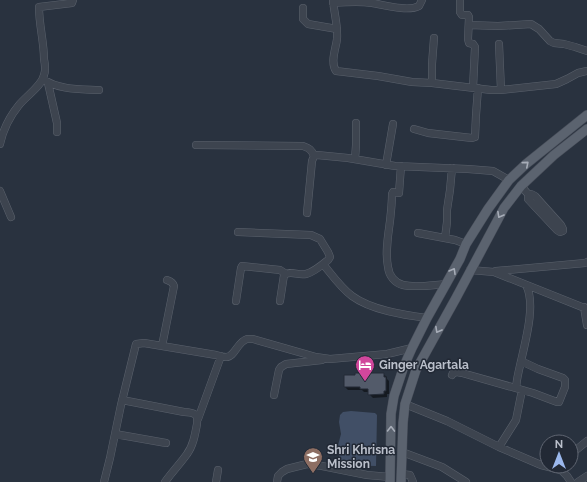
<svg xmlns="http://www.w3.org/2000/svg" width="587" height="482" font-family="Raleway,sans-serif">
<rect width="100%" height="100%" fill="#29323f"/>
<path fill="#414f66" d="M351,411L375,413L377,415L376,466L339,465V456L337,449L341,434L339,422L340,415L343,412Z"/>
<path fill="#0007" d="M383,374L387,377V379L389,381V394H387V397L373,398L369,394V392H364L362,390H348L345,387Z"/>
<path fill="#535b6a" stroke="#242b37" d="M355,373H384V377H386V391H384V394L368,395V389H360V387H344V375H355Z"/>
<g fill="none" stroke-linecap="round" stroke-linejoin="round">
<defs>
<path id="minor" d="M333,0C334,13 338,25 337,39C336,48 330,62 336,71L378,76L412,82L432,83L491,90H501L556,84L567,79L578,73L587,71
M460,0V12L462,15H468L469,17L468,39L469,43L473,44L475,47L473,88
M333,3C346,2 359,1 372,3C384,5 408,12 419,6L422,0
M303,8V19L308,24L337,29
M469,25L498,26L531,24L539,29L550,41L554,43L564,44L575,47L587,51
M499,44L501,90
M43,79C58,90 81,89 99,90
M48,83L57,123V132
M432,83V64L434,38
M414,129L428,133L472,138L475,137L476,115L478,88
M0,144C3,130 10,116 19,105C26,96 42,86 44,75C46,70 45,64 44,59C44,42 39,25 39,7L72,3L73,0
M196,145L303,146C309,148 312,150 314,156
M355,159L356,145V123
M386,165L393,124
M401,166L399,193L393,192L392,194C392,203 391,212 390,221C388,236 385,253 388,267C389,276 395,283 403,285C416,288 432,285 446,284
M521,186L528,194H531L535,196L543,205L561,225L563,229V231L560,232L557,230L528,199V194
M0,191L11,217
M307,213L312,161L314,156L317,155L348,158L395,166L468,169L493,171L509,180
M238,232L311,235L320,239L328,252L330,257L328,260C322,265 314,272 306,274C298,276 291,270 284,275L280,301
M418,233L455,240L466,244
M445,238L447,222V210L450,190L452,168
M323,264C332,275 341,288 352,296C371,310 404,315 427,318
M470,270L494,272L587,309
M496,271L585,263L587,262
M236,301L241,268L242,266L280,270L286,274
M584,307L587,325
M162,346L174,286C173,282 170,281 167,280
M452,375L453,373L457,372L462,373L533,393L557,402H559L565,387V380L563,378L538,369L521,361
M516,388L517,380C521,355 538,307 526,285
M274,395L279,370L281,367L286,364L322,360
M122,400L184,412C187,412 193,413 196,415C198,418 197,421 197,424C195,435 193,446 187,454C180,464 172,472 165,482
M405,404L447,421L499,447L541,465L561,470L567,476L571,482
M198,419L221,356
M115,434L166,443
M499,447L516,420L522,390
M402,452L442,467L466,482
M571,454L587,441
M401,474L410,475L413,482
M104,482L110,458L121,405L136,344L144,343L216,355C219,356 223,357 226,357C235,357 237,342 247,339C248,339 252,339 253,339L316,357L330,359L387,354L412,348
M216,482L218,470
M277,482L278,476L282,472L287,469L307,464L322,466L367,475L390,477
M578,482L587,476"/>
<path id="major" d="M390,482L391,414L394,396L404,366L412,348L427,318L460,259L466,244L488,209L509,180L526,164L587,115
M401,482L403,423L405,404L416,370L456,298L504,208L521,186L554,155L587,129"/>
</defs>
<use href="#minor" stroke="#5b626d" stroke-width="8"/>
<use href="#major" stroke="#474d59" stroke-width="10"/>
<use href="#minor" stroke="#3d444f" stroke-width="7"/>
<use href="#major" stroke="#5b636f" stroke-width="9"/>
</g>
<defs><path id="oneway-chevron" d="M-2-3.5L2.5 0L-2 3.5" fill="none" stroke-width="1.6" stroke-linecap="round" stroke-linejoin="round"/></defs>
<g stroke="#a7adb8">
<use href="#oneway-chevron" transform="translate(526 164) rotate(-41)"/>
<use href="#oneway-chevron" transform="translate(500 215) rotate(119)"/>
<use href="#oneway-chevron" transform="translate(453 271) rotate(-60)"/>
<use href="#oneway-chevron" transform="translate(438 330) rotate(119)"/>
<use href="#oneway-chevron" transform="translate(391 429) rotate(-89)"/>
</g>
<defs>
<symbol id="hotel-pin" viewBox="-11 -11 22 30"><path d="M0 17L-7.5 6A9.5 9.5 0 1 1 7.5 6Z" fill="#d1479c" stroke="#222935"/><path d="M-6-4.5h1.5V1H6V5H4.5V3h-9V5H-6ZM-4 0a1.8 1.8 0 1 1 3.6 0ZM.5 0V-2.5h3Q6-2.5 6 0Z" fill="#fff"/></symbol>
<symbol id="school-pin" viewBox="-11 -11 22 30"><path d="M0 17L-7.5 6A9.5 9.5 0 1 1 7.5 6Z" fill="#8d6e63" stroke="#222935"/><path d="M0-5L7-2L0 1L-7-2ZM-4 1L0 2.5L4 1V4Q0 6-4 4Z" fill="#fff"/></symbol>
</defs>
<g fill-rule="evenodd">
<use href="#hotel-pin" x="354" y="354" width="22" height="30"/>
<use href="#school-pin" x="302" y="446" width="22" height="30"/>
</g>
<g text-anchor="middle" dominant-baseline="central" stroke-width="3" stroke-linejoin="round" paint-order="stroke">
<g font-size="12" font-weight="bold" fill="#babfca" stroke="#222935" text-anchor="start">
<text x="379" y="365">Ginger Agartala</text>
<text x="327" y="450">Shri Khrisna<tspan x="327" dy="14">Mission</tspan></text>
</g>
</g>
<g transform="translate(559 454)"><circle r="19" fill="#222935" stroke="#5f6571"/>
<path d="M0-3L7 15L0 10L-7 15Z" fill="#9bb8ed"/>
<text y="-6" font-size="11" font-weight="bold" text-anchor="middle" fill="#babfca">N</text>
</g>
</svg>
